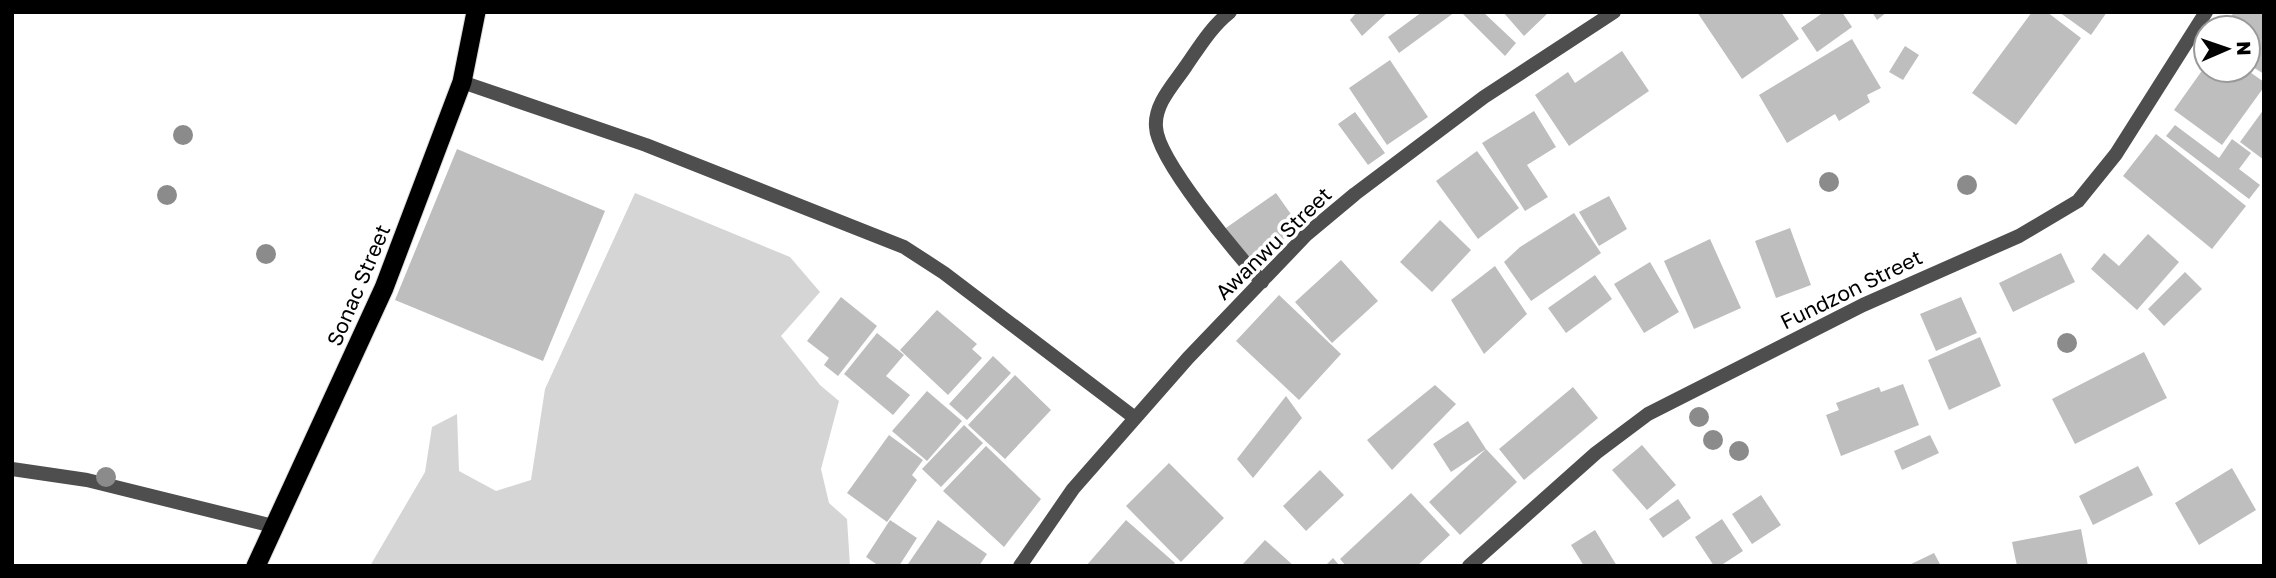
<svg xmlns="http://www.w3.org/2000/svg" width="2276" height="578" font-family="'Golos Text',sans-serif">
<rect width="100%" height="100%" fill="#fff"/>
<path fill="#d5d5d5" d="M635,193L790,257L820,292L781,336L820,385L839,401L821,469L829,503L847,519L850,566H370L425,472L432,427L457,414L459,471L496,491L531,480L545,389Z"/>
<path fill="#bebebe" d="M1357,12H1388L1362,36L1350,20Z
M1422,12H1455L1399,53L1388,37Z
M1461,12H1483L1516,43L1505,56Z
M1503,12H1549L1524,36Z
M1697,12H1781L1799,39L1742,79Z
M1824,12H1842L1852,27L1817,52L1801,28Z
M1872,12H1887L1877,20Z
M2032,12H2047L2081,38L2016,125L1972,93Z
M2059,12H2107L2091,35Z
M2234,12H2264V74L2248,64V28H2224Z
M1852,39L1881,88L1867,95L1870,102L1839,121L1835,114L1787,143L1759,95Z
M1905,46L1919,55L1903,80L1889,72Z
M1622,51L1649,91L1569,146L1535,95L1568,72L1575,83Z
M1390,60L1428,117L1387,145L1349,88Z
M2206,65V70H2247L2264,82V87L2222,145L2174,110Z
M2264,109V160L2240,142Z
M1534,111L1556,147L1527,165L1548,197L1525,211L1482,143Z
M1355,112L1385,153L1368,165L1338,124Z
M2175,125L2219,158L2232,139L2251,153L2239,169L2260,185L2249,199L2166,136Z
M2156,134L2246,206L2212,249L2123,176Z
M457,149L605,211L543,361L395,300Z
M1477,151L1519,208L1478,239L1436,181Z
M1276,193L1300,227L1248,265L1223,230Z
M1609,196L1627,229L1599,246L1579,212Z
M1574,213L1601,253L1531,301L1504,262L1520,247Z
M1440,220L1471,250L1432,292L1400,262Z
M1790,228L1811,285L1776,298L1755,241Z
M2148,234L2179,262L2137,310L2091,269L2104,253L2119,266Z
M1710,239L1741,308L1694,329L1664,261Z
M2061,253L2075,282L2013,312L1999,283Z
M1341,260L1378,301L1332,343L1295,302Z
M1650,262L1679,312L1644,333L1614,284Z
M1495,266L1527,314L1484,354L1451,300Z
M2185,272L2202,289L2164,326L2148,309Z
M1595,275L1612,299L1566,333L1548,308Z
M1279,295L1341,354L1299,400L1236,341Z
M841,297L877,326L838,376L824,365L829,358L807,341Z
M1961,297L1977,333L1936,351L1920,314Z
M937,310L977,344L972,349L982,358L948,395L900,350Z
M877,333L904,355L886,376L910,395L893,415L844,374Z
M1980,337L2001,386L1949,410L1928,360Z
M2144,352L2167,398L2075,444L2052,399Z
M993,356L1011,373L967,420L949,404Z
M1015,375L1051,410L1005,459L968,425Z
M1903,384L1919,425L1841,456L1826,415L1839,410L1836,403L1879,387L1881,392Z
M1435,385L1456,404L1392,470L1367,440Z
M1573,387L1598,418L1524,480L1499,449Z
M927,391L962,421L927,461L892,431Z
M1286,396L1302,418L1253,478L1237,459Z
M1468,421L1486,449L1517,482L1460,535L1429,502L1486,449L1451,472L1433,444Z
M964,425L983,443L941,487L922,469Z
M889,435L923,460L912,475L917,480L887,522L847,493Z
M1930,435L1939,453L1902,470L1894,451Z
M1642,445L1676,485L1647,510L1612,470Z
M986,446L1041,499L1004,547L943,491Z
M1169,463L1224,518L1181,562L1126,506Z
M2138,466L2153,495L2093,525L2079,496Z
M2232,468L2256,510L2199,545L2175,503Z
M1320,470L1344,495L1306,531L1283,506Z
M1411,493L1450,535L1417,566H1346L1340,559Z
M1761,495L1781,525L1752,544L1732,514Z
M1678,499L1691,518L1663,538L1649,519Z
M1722,519L1743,551L1720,566H1714L1695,537Z
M890,520L917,538L899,566H879L866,557Z
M938,520L987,554L979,566L908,564Z
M1126,520L1175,563L1173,566H1086Z
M2081,529L2088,566H2017L2012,542Z
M1595,530L1617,566H1584L1571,545Z
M1265,540L1294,566H1241Z
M1934,553L1941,566H1907Z
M1333,558L1340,566H1325Z"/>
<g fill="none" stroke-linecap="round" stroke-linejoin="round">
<defs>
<path id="trunk" d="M256,566L384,288L462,82L476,12"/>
</defs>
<use href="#trunk" stroke="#dbdbdb" stroke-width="21"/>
<path stroke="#4e4e4e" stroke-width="14" d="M1230,12C1211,27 1200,46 1186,66C1174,84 1154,104 1156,127C1157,160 1238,255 1262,282
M462,82L646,145L904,247L944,273L1135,418
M12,469L87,480L273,526
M1020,566L1073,489L1188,358L1307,234L1355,194L1484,97L1614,12
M1469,566L1596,453L1648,414L1863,305L2019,236L2078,201L2116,154L2206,12"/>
<use href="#trunk" stroke="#000" stroke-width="19"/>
</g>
<g fill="#8b8b8b">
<circle cx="183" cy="135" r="10"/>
<circle cx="1829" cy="182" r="10"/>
<circle cx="1967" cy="185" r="10"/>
<circle cx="167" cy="195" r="10"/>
<circle cx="266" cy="254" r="10"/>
<circle cx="2067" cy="343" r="10"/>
<circle cx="1699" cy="417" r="10"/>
<circle cx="1713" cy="440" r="10"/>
<circle cx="1739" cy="451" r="10"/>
<circle cx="106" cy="477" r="10"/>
</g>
<g text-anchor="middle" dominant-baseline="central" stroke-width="7" stroke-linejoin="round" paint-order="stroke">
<g font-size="21" fill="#000" stroke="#fff">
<text transform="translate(1273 243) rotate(-44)">Awanwu Street</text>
<text transform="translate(358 285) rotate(-67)">Sonac Street</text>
<text transform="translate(1851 289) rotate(-26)">Fundzon Street</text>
</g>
</g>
<rect width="2276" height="578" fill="none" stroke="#000000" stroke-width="28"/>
<g transform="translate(2227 49) rotate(88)"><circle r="33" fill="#ffffff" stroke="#999999" stroke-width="2"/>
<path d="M0-5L12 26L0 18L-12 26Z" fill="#000000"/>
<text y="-10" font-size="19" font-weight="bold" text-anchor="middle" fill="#000000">N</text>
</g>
</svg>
